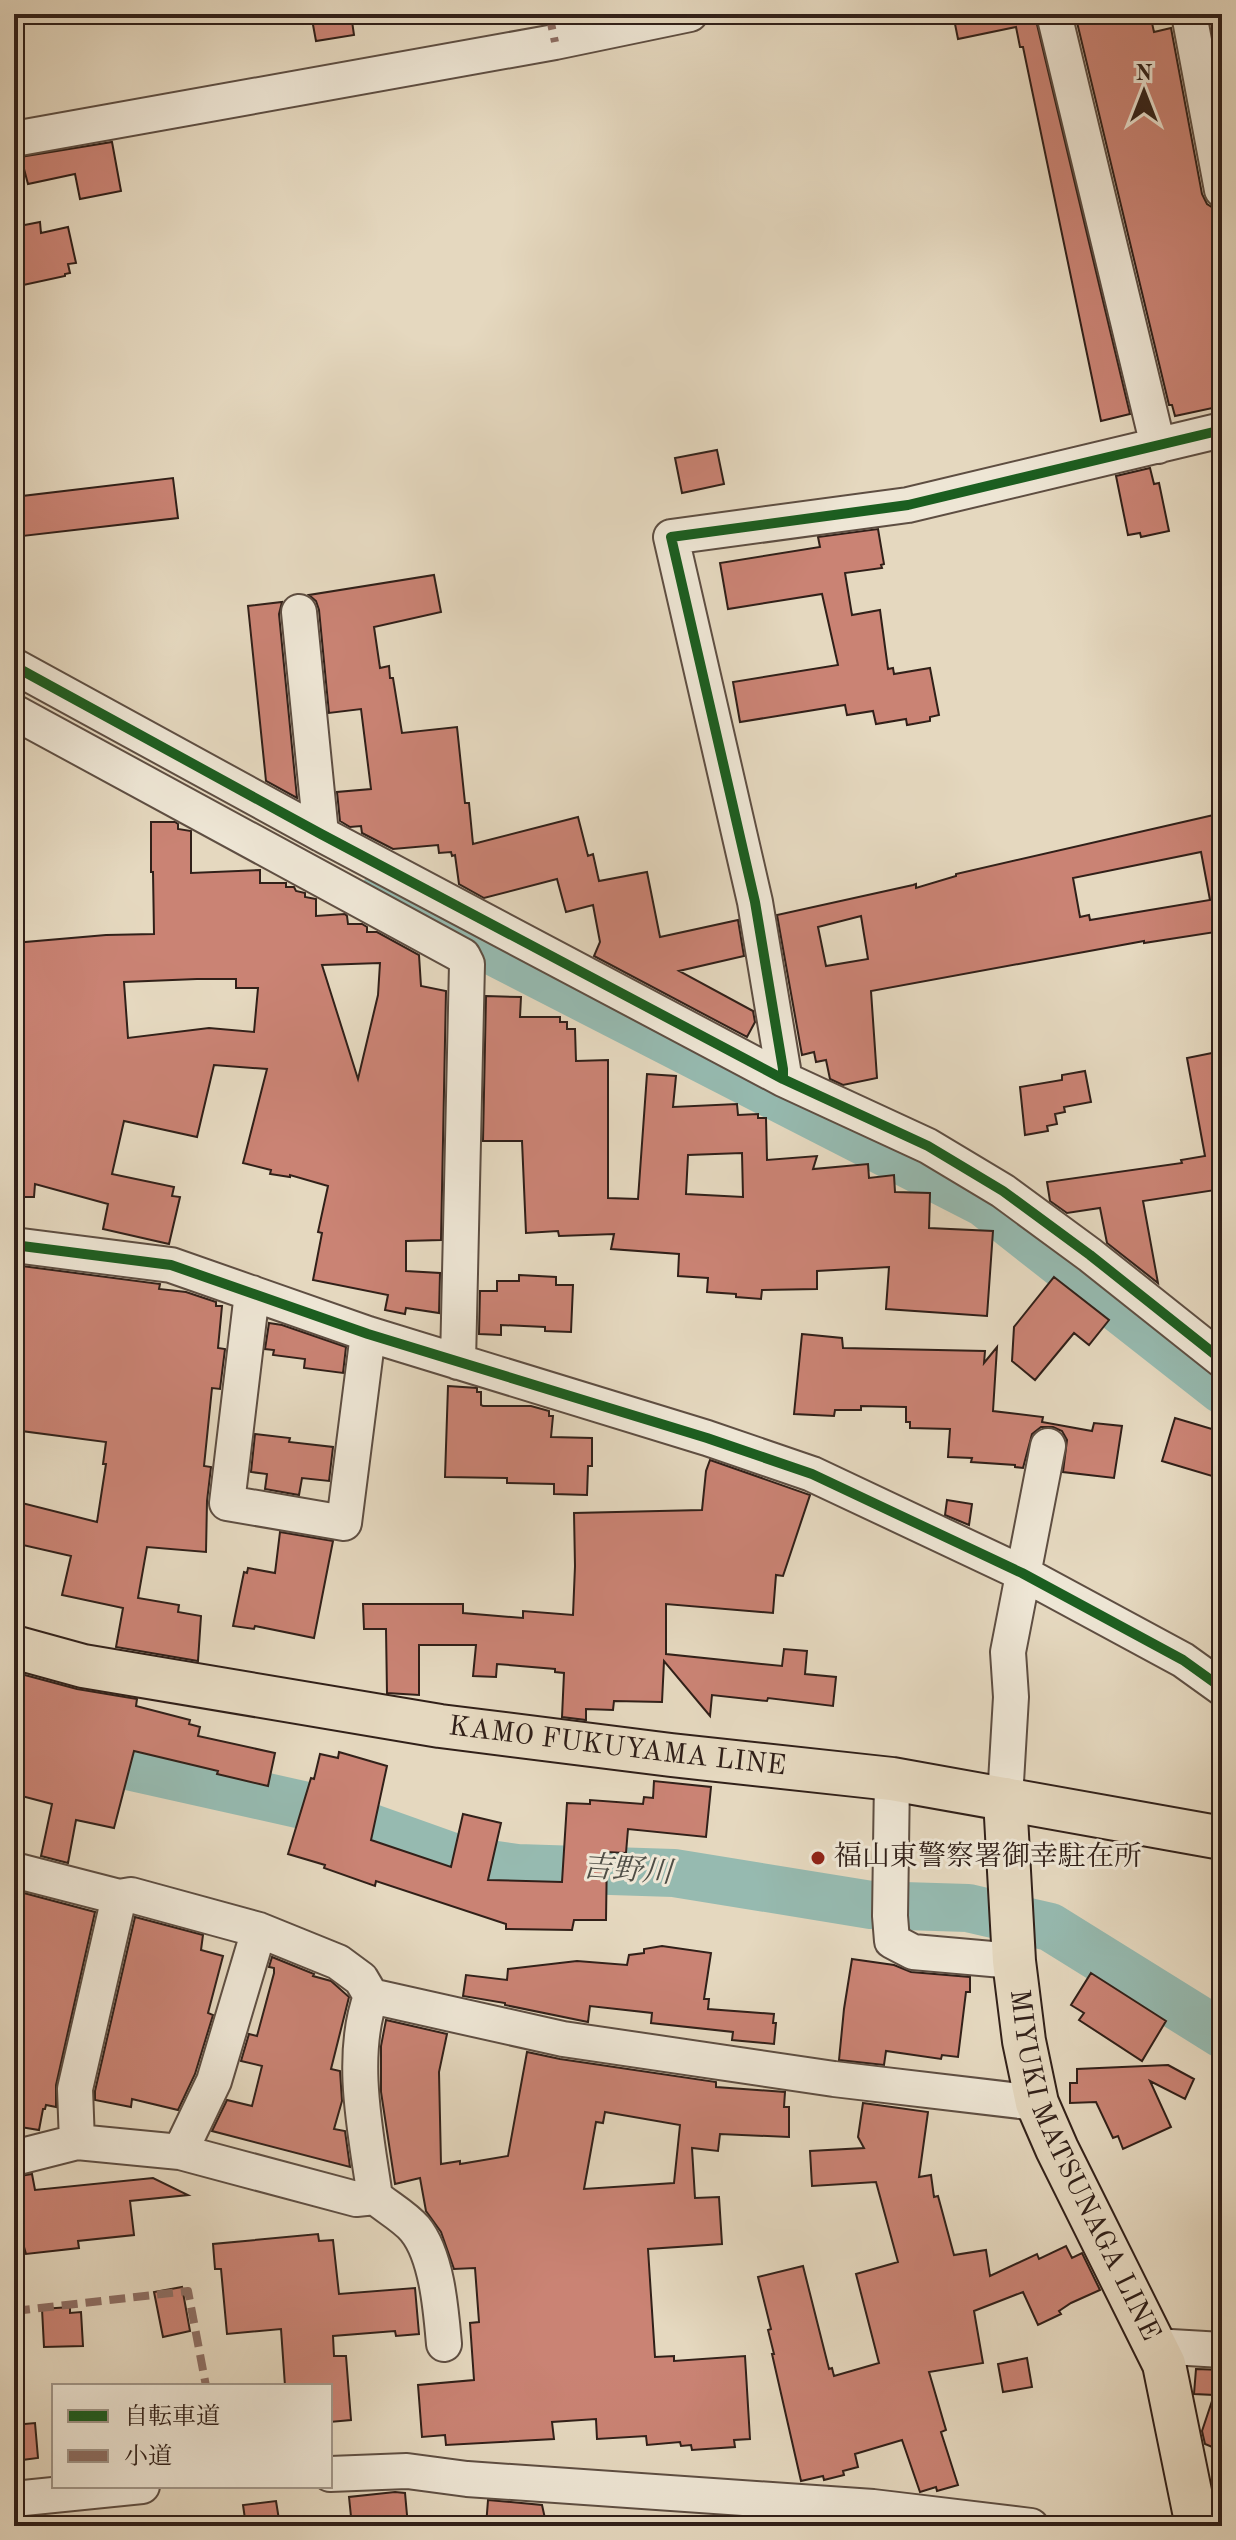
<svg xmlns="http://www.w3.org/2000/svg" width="1236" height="2540" font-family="'Old Standard TT','Noto Serif JP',serif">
<rect width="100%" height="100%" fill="#e5d8bf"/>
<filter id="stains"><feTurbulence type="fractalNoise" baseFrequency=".0025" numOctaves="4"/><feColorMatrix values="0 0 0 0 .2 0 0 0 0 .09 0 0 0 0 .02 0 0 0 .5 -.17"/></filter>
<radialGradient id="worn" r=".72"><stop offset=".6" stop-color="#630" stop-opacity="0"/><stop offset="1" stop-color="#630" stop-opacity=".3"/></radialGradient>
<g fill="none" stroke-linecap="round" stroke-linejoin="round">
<path stroke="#96bab0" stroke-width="48" d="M383,895L984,1203L1222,1390
M14,1737L65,1752L316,1808L462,1860L517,1868L674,1873L871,1905L968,1908L1050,1927L1222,2034"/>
</g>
<path fill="#ca8374" stroke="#312019" stroke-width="2" fill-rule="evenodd" d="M311,14H351L354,35L316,41Z
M953,14L1035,16L1130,414L1101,421L1023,47H1020L1016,27L958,39Z
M1075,14H1150L1154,32L1171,28L1202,194L1207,204L1215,209H1222V406L1175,416L1172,405H1169Z
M1222,20V81L1211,22Z
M112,142L121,191L80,199L75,174L28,184L24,169L14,171V158Z
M40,222L41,233L68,227L76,263L68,264L70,273L65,274V276L14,287V227Z
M717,450L724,484L682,493L675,458Z
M1150,468L1154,484L1159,483L1169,531L1141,537L1140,533L1128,535L1116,476Z
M173,478L178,518L14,537V497Z
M878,529L884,564L881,565L882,568L845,573L852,615L880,610L888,669L893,668L894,674L930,668L939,715L930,717V721L907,725L906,719L876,724L873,711L847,715L845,705L740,722L733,682L838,665L822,594L728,609L720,563L820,547L818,537Z
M434,575L441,612L374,627L380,668L389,666L390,678H393L402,733L457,727L465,803H469L473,844L578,817L588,856L593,854L599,881L647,872L660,937L738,920L744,956L679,971L753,1011L755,1022L747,1037L594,956L600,942L593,905L566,912L557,879L484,898L459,884L455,855L452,856L451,852L439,853L438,845L393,849L362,833L361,826L350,827L340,821L337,792L371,789L361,709L329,713L319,610L316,601L309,595Z
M282,602L279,614L297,798L266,781L248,606Z
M1218,814L1222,836V931L1144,943V941L871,991L877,1078L843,1085L830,1079L826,1060L816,1062L814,1052L802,1055L777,915L913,885L916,884V888L956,876V874ZM1201,852L1210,900L1090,920L1089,915L1080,917L1073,878ZM861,916L868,959L826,966L818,927Z
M151,822H175L178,824V829L191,831V873L260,870V883H286V887H294L296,891L305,893V897L316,899V916L345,914L347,916L348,924H362L367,927V932H377L419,955L421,986L446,991L441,1240L406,1241V1271L440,1273L439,1313L406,1308L405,1314L385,1310L388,1295L313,1280L322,1233L318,1232L328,1186L290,1175V1177L270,1174L271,1170L243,1163L267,1069L214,1065L197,1137L124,1121L112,1174L174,1187L172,1196L180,1197L169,1244L103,1229L108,1204L35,1184L34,1197H14V943L106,935L154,934L153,872H151ZM380,963L378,995L358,1079L322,965ZM197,979H236V988H258L254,1032L209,1028L128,1038L124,982Z
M486,996L521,997L520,1017H560V1022H567V1029H575L576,1061L608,1060V1198L638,1199L647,1074L676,1076L673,1107L737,1104L738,1115L758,1114V1118H766L767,1160L817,1156L813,1169L868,1164L869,1178L894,1175L895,1192L930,1193L929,1228L993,1231L987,1316L886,1309L889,1267L817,1271V1289L762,1290L761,1299L736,1297V1294L707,1292L708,1278L678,1276L679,1254L611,1249L614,1234L559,1236L558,1231L526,1233L522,1141H483ZM742,1153L743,1197L686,1194L688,1155Z
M1222,1051V1189L1143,1201L1158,1283L1107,1243L1100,1208L1067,1213L1050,1201L1047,1182L1182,1163L1181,1160L1205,1156L1187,1058Z
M1085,1071L1091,1102L1064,1107L1065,1112L1055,1114L1057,1124L1047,1126L1048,1131L1025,1135L1020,1087L1062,1080V1075Z
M14,1265L160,1284L159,1289L186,1292L216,1302V1306H222L218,1348L225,1349L220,1389L212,1388L204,1466L211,1467L207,1501L206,1552L147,1547L138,1598L179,1605L178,1612L201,1616L198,1661L116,1647L123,1608L62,1595L71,1556L14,1543V1501L97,1522L106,1464H103L106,1442L14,1430Z
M519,1275L556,1277V1285H573L571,1332L545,1331V1327L501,1325V1335L479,1334L480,1291H497V1281H519Z
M1054,1277L1109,1320L1089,1345L1074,1333L1035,1380L1012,1361L1014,1327Z
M269,1323L282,1325L346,1347L343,1373L304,1368L305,1359L273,1355L274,1350L265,1349Z
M802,1334L842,1338L843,1348L985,1351L984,1363L997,1347L993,1411L1043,1417L1042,1422L1092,1431L1094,1423L1122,1426L1114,1478L1063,1472L1067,1440L1062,1431L1053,1427H1041L1032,1434L1023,1468L1015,1467V1465L971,1462L972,1458L948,1457L950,1429L910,1428V1422H906V1407L861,1406V1410H835L834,1416L794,1414Z
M448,1386L477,1388V1392H481V1405L483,1406H531L549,1411V1416H553L551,1437L592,1438V1466H588L587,1495L554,1494V1484L507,1483V1478L445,1477Z
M1175,1418L1222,1432V1479L1162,1461Z
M255,1434L290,1438L289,1442L333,1447L329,1481L302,1478L299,1495L265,1489L267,1474L251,1472Z
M710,1460L810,1495L783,1576L776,1575L773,1613L666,1604V1654L782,1666L784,1649L807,1651L805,1674L836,1677L833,1706L768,1698L767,1701L712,1695L710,1716L664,1661L662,1702L614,1701L613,1710L586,1709V1720L562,1717L564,1673L555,1672V1669L497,1664L496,1677L473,1676L476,1645H419V1695L387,1693L386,1629H364L363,1604H463V1613L523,1618V1611L573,1615L575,1566L574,1513L702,1510L706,1471Z
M947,1500L972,1504L969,1525L945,1515Z
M280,1532L333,1541L314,1638L255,1626L254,1629L233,1626L244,1572L247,1573L248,1568L275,1573Z
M21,1674L77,1689L137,1699L136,1706L190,1720L189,1724L200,1727L198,1736L275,1753L268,1786L217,1774L218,1771L134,1751L114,1828L76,1820L68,1863L41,1856L52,1804L14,1794V1696Z
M339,1752L387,1766L371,1840L451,1867L463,1814L501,1823L488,1880L562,1882L567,1803L590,1804V1800L643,1804L644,1797L653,1798L654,1781L711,1787L706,1837L628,1829L626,1853L607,1852L606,1920H574L572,1930L506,1929V1924L376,1881L375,1886L324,1868L325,1865L288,1854L311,1778L314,1779L320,1754L338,1758Z
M20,1892L95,1912L56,2085V2107L46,2105L45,2109H43L39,2130L14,2126V1925Z
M135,1917L203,1935L201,1950L223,1956L208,2013L213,2015L195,2074L178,2110L132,2099L131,2107L95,2100V2091Z
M662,1946L711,1953L704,1999H709L708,2009L774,2014L773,2023H776L774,2044L732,2040L733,2032L651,2023L652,2013L590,2006L588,2022L505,2005V2003L463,1996L466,1975L507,1980L508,1969L577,1961L627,1965L629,1955L644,1953V1949Z
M272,1957L314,1974L313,1976L331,1981L349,1997L331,2069L340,2071L342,2101L334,2129L345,2131L350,2167L212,2131L227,2100L252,2106L262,2066L241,2061L249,2034L257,2036L274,1973V1968L269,1967Z
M852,1959L894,1965L911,1972L970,1977V1992H966L958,2057L942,2055L941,2059L886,2051L884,2065L839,2060L844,2009Z
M1091,1973L1166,2021L1142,2061L1079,2020L1084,2013L1071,2005Z
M386,2020L447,2034L439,2072L441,2164L460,2161V2164L508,2156L527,2052L560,2059L716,2082V2087L785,2092L784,2107H789V2137L720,2134L718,2151L692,2148L695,2198L719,2197L722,2244L648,2249L655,2357L674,2356V2361L745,2356L750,2439L734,2440L735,2447L692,2450L691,2445L681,2446L680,2442L647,2445L646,2436L597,2439L596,2419L552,2422L554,2439L446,2445L445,2435L422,2437L418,2385L474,2380L470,2323L479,2322L475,2268L454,2269L441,2232L426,2211L420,2178L395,2184L381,2092V2046ZM605,2112L680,2125L674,2183L584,2189L596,2122L603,2123Z
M1168,2065L1194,2079L1185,2099L1150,2081L1171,2127L1123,2149L1118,2136L1113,2138L1096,2102L1070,2103V2083H1077V2069Z
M863,2103L928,2112L919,2177L931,2175L934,2197L938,2196L954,2255L986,2250L990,2276L1037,2254L1039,2259L1066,2246L1072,2258L1082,2253L1100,2290L1071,2303L1059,2311L1061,2314L1038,2325L1023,2292L974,2311L983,2363L929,2372L946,2430L941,2432L958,2485L937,2491L936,2487L920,2492L902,2440L855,2454L858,2467L843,2471L844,2475L824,2480L823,2476L801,2481L772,2354H774L768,2330L771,2329L758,2277L803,2266L829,2369L832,2368L834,2376L879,2363L856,2274L898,2262L876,2182L812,2186L810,2151L864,2148L858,2137Z
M32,2174L35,2190L153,2178L188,2195L130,2201L134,2235L78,2241L79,2248L26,2254L14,2212V2177Z
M318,2234L319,2241L333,2240L339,2294L415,2288L419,2334L396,2336L395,2331L333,2336L334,2356H346L351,2420L330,2422V2386H285L281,2329L227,2334L221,2269H215L213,2244Z
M182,2287L190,2331L163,2337L154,2292Z
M70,2307V2313L81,2312L83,2346L44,2347L42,2309Z
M1027,2358L1032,2387L1003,2392L998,2364Z
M1196,2369L1222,2370V2451L1205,2444L1202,2431L1214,2395L1194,2394Z
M35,2423L38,2458L14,2461V2425Z
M395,2492L405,2493L408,2526H352L349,2497Z
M488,2500L542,2505L546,2523L529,2526H486Z
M276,2501L280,2526H246L243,2505Z"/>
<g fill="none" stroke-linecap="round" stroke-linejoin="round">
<defs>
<path id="minor" d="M1054,14L1158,446
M1189,14L1222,190
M14,139L555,42L690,14
M299,612L321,834
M14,666L321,834L783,1079L928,1146L1003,1191L1090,1255L1222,1360
M14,712L463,956L467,964L458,1362
M783,1079V1069L755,902L671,537L908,505L1222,430
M14,1245L171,1265L368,1334L707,1438L812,1474L1022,1573L1183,1660L1222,1688
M252,1293L227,1503L344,1523L368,1334
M892,1779L890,1916L892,1941L913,1952L1014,1961
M1005,1799L1011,1697L1008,1652L1048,1446
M14,1870L119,1897L131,1895L259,1930L338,1962L361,1979L371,1996L563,2039L834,2079L1037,2103
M371,1996C349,2057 366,2134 375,2197
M77,2142L75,2089L119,1897
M180,2152L214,2081L259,1930
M14,2158L77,2142L180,2152L356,2199L375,2197C387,2207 405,2217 415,2229C437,2256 441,2310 444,2344
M1154,2346L1222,2350
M330,2474L407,2471L467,2479L873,2507L1031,2526
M14,2499L142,2486"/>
<g id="major">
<path id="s1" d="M14,1647L83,1666L440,1726L671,1755L892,1779L1222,1838"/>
<path id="s2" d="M1005,1799L1014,1961L1024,2041L1037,2103L1057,2149L1164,2364L1197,2526"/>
</g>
</defs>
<use href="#minor" stroke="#5e4e42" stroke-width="38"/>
<use href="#major" stroke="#312019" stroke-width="46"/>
<use href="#minor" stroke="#eee6d5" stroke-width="34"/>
<use href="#major" stroke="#e5d8bf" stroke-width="42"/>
<path stroke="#8d6e63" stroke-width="8" stroke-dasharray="16 8" stroke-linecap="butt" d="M549,14L555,42
M14,2311L188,2291L206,2386"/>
<defs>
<path id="cycleway" d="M14,666L321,834L783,1079L928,1146L1003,1191L1090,1255L1222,1360
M783,1079V1069L755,902L671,537L908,505L1222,430
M14,1245L171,1265L368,1334L707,1438L812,1474L1022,1573L1183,1660L1222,1688"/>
</defs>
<use href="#cycleway" stroke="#eee6d5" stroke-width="15"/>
<use href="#cycleway" stroke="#1b5e20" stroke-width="10"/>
</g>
<circle fill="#8f2418" stroke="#eee6d5" stroke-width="3" cx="818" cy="1858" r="8"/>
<g text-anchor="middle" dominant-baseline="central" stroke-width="6" stroke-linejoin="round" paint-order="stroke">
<g font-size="28" fill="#312019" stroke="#eee6d5">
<text stroke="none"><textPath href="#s1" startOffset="612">KAMO FUKUYAMA LINE</textPath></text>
<text stroke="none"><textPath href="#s2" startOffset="380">MIYUKI MATSUNAGA LINE</textPath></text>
</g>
<g font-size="28" fill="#312019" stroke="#eee6d5" text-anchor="start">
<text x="834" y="1858">福山東警察署御幸駐在所</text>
</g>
<g font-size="30" font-style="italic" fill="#4f4e46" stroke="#eee6d5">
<text transform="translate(627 1871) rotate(4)">吉野川</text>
</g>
</g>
<rect width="1236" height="2540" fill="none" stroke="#e5d8bf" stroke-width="48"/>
<rect x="16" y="16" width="1204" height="2508" fill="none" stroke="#312019" stroke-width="4"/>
<rect x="24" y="24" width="1188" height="2492" fill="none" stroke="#312019" stroke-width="2"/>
<rect x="52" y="2384" width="280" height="104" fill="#eee6d5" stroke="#a2978a" stroke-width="2"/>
<rect x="68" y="2410" width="40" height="12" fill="#1b5e20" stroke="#a2978a" stroke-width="2"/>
<text x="124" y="2424" font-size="24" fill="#312019">自転車道</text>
<rect x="68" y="2450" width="40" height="12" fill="#8d6e63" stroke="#a2978a" stroke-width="2"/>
<text x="124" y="2464" font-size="24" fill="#312019">小道</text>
<g transform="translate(1144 92)" stroke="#eee6d5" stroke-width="6" paint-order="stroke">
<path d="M0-6L14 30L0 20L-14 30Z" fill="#312019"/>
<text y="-12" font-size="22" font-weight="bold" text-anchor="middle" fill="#312019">N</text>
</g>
<rect width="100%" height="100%" filter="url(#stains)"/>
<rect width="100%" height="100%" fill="url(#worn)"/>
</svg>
